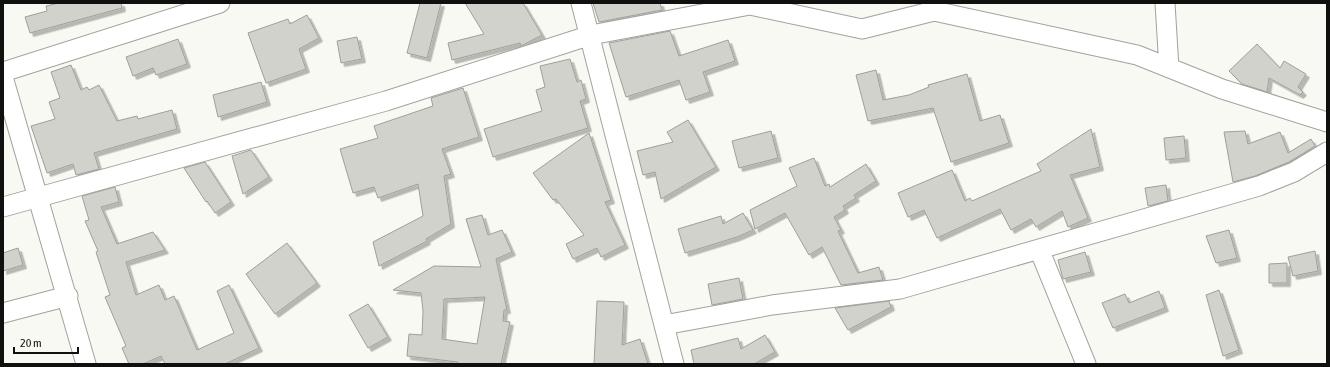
<svg xmlns="http://www.w3.org/2000/svg" width="1330" height="367" font-family="'Asap Condensed',sans-serif">
<defs>
<filter id="shadow"><feDropShadow dx="3.5" dy="3.5" stdDeviation="0" flood-color="#0004"/></filter>
</defs>
<rect width="100%" height="100%" fill="#f7f9f2"/>
<path fill="#d0d2cb" stroke="#9ea099" fill-rule="evenodd" filter="url(#shadow)" d="M59,3H121L122,8L30,33L25,17L47,11L46,6Z
M420,3H441L427,58L407,53Z
M465,3H523L542,35L521,46L520,43L452,60L448,43L484,34Z
M593,3H660L662,10L599,22Z
M307,15L319,38L299,49L306,69L266,83L248,33L288,19L290,24Z
M670,31L679,56L728,40L735,61L703,72L710,92L686,100L679,80L626,97L609,43Z
M357,37L362,59L341,63L337,41Z
M178,39L187,64L156,75L153,68L133,76L126,57Z
M1257,44L1280,68L1284,61L1306,74L1298,87L1303,92L1300,95L1269,78L1267,92L1242,84L1229,71Z
M570,59L577,82L581,80L586,99L580,101L588,128L493,157L484,129L542,111L536,90L545,87L540,66Z
M71,65L81,90L87,87L89,90L99,85L117,121L137,116L138,119L172,110L177,129L94,153L99,169L76,175L73,164L47,173L31,126L55,119L49,102L60,98L51,72Z
M876,70L883,100L909,95L929,87L928,85L967,74L980,121L1000,115L1009,143L951,162L933,108L868,121L856,75Z
M261,82L267,102L218,117L213,95Z
M463,88L479,137L442,149L451,174L444,176L451,224L426,239L427,241L379,266L373,242L423,216L418,184L378,198L374,187L353,193L340,149L378,138L374,126L433,106L431,98Z
M688,120L716,167L661,199L655,172L643,175L637,151L673,142L667,132Z
M1091,129L1100,167L1070,175L1088,218L1068,227L1062,211L1036,227L1031,219L1011,230L1000,209L937,238L924,210L908,217L898,193L952,170L965,201L970,198L972,201L1041,171L1037,164Z
M771,131L778,158L739,168L732,141Z
M1245,131L1248,144L1280,132L1288,153L1311,139L1315,146L1289,162L1255,176L1233,182L1224,132Z
M589,133L611,200L605,202L625,245L601,257L597,248L573,259L566,244L584,235L556,199L553,200L533,173Z
M1184,136L1186,158L1166,160L1164,138Z
M251,150L269,177L243,194L232,156Z
M814,158L825,186L829,184L830,187L866,164L876,181L854,195L856,198L843,206L845,210L834,217L841,230L838,231L858,273L879,267L883,280L841,285L822,247L809,255L785,213L755,229L750,210L797,186L789,168Z
M205,162L231,202L215,213L207,201L206,202L184,168Z
M1166,185L1168,201L1148,206L1145,188Z
M115,187L119,202L101,207L117,244L153,232L165,250L126,262L136,295L159,285L165,300L174,296L197,350L234,333L217,291L229,285L259,348L225,364H165L161,356L143,364H129L122,348L126,346L105,297L110,295L96,252L98,251L85,221L89,220L82,196Z
M743,213L753,230L737,237L685,253L678,229L721,216L723,224Z
M482,215L488,235L502,230L512,252L496,259L507,310H504L503,321L510,322L501,364H458V362L407,356L409,334L422,335L423,311L421,293L393,290L434,266L481,267L466,219ZM485,297L477,344L442,339L444,299Z
M1229,230L1237,258L1216,263L1206,236Z
M287,243L317,283L275,314L246,274Z
M18,248L23,265L3,271V253Z
M1315,251L1318,271L1293,276L1288,257Z
M1085,252L1091,272L1063,279L1058,260Z
M1287,263V283H1269V264Z
M739,278L743,299L712,305L708,284Z
M1219,290L1239,350L1223,356L1206,295Z
M1159,291L1165,308L1113,328L1102,303L1125,294L1129,303Z
M597,301L624,302L622,345L640,339L648,364H594Z
M889,301L891,307L848,330L835,308Z
M368,304L388,337L368,348L349,315Z
M765,335L775,352L754,364H694L691,350L738,338L741,349Z"/>
<g fill="none" stroke-linecap="round" stroke-linejoin="round">
<defs>
<path id="street" d="M581,3L674,364
M1165,3L1169,68
M3,72L220,3
M3,77L86,364
M3,207L386,101L591,35L750,5L862,29L934,11L1137,55L1222,89L1327,122
M1039,249L1086,364
M3,313L68,296
M664,325L772,305L900,289L1259,186L1294,172L1327,152"/>
</defs>
<use href="#street" stroke="#a1a39c" stroke-width="21"/>
<use href="#street" stroke="#fff" stroke-width="19"/>
</g>
<rect width="1330" height="367" fill="none" stroke="#10110e" stroke-width="8"/>
<path d="M14 347v6h64v-6" fill="none" stroke="#10110e" stroke-width="2"/>
<text x="20" y="347" font-size="12" fill="#10110e" stroke="#f7f9f2" stroke-width="3" paint-order="stroke">20 m</text>
</svg>
